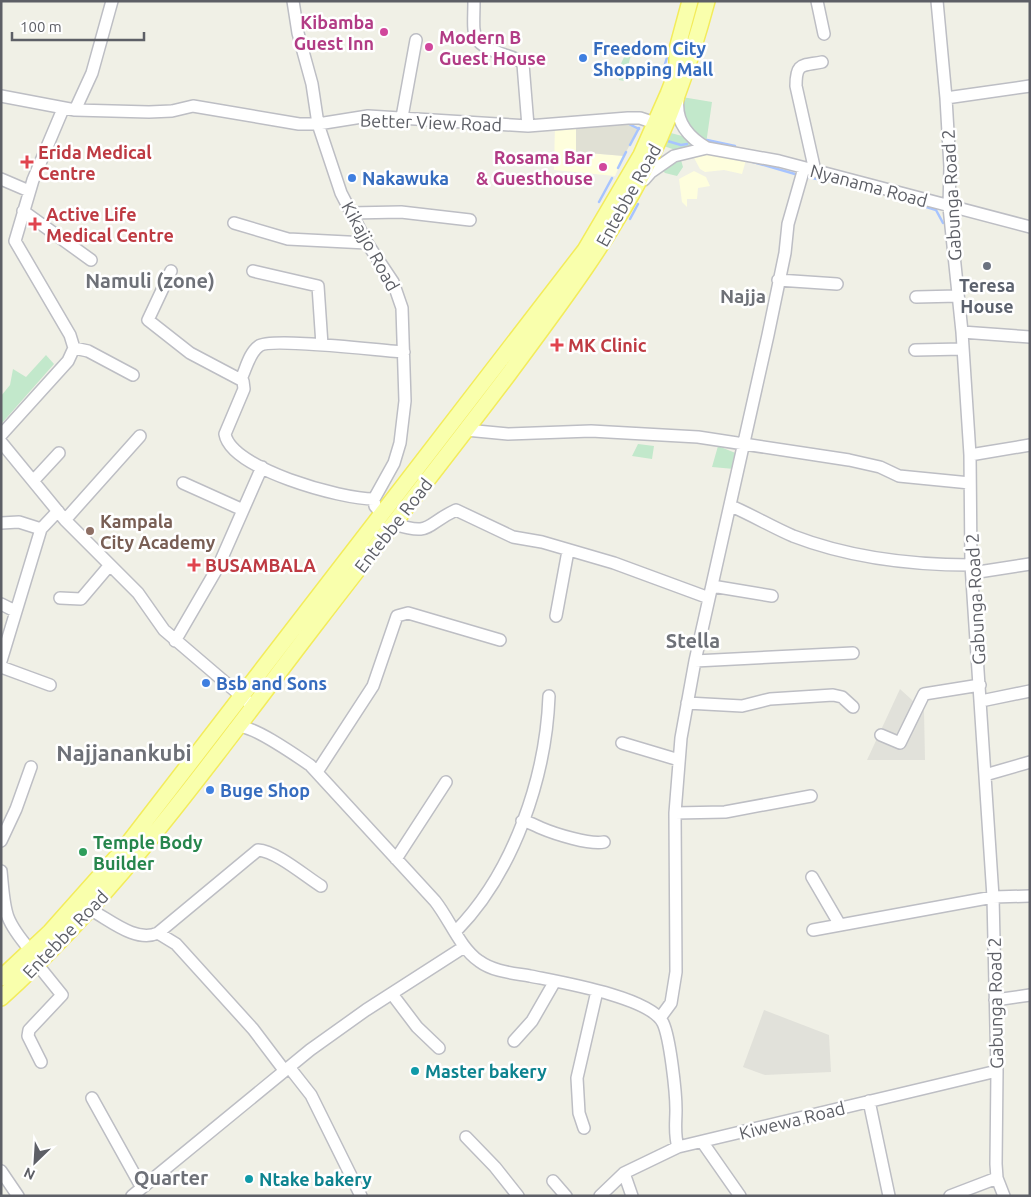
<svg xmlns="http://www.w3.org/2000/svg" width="1031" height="1197" font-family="Ubuntu,sans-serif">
<rect width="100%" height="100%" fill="#f0f0e6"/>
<path fill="#fefedd" d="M576,123V152L624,156L615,176L554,170L555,124Z
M712,154L746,160L742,174L724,170L705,172L700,169L693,156Z
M694,171L706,177L710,186L698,188L697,199H687V207L682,202L679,179Z"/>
<path fill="#e1e1da" d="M900,689L924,711L925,760H867Z
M764,1010L829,1035L831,1072L765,1075L743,1067Z"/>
<path fill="#e0e0d4" d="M576,123H630L638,129L624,156L576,152Z"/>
<path fill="#c2e8cb" d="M626,53L631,55L624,81L619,80L617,72Z
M682,97L712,102L706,144C688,129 684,121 682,97Z
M667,132L686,137L693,146L678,151L661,145Z
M681,160L683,167L677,176L665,173L661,169L673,161Z
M46,355L54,364L2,423L1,396L10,385L13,369L26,377Z
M638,444L654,446L652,459L632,456Z
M718,446L738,454L734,469L712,467Z"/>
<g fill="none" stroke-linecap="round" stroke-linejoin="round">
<path stroke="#a7c4ff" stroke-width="2.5" d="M661,77L673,38
M627,123L639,129
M664,140L681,145L687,144
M707,140L735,146V148
M630,145L639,128
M753,162L795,174
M618,168L626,152
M804,176L817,179
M824,180L855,187
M904,200L936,210L943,223
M599,202L612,178
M630,219L638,204"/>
<defs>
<path id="minor" d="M293,1L298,33L312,84L318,124L341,193L367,243L393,282L402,308L405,401L400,443L394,463L374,499L375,506L383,515
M474,1C474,36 468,43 505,55C512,57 518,59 523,64L528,126
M817,1L824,34
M937,1L946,98L950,167L949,207L962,332L970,455L971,565L993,897L997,1071L996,1164L997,1178L1004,1196
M1,96L75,110L149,112L172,111L193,106L299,124H318L368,116L528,126L628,118H640L655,123
M946,98L1030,86
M678,99C675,122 688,137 707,148
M75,110L92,73L112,1
M402,117L416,40
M815,171L796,86C796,62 802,66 822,62
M1,179L29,191
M644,180L651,172L674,156L707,148L779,161L1030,227
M23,211L91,260
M350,213L401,212L470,220
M234,223L288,239L367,243
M171,271L148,320L190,353L243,381L244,389L225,434C231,469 341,499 374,499
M253,271L318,286L322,345
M778,280L837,284
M916,297L958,296
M962,332L1030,337
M74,348L88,351L133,375
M915,350L963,349
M241,379C246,369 249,353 259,346C271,337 383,351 404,352
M466,430L508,434L591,431L698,437L849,460L880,467L899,476L970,483
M1,435L68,361L74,348L70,335L15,241L33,180L63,109
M1,442L65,520L138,593L164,630L247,701
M970,455L1030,445
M34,480L59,453
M183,483L243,510
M731,506C752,515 772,527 793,536C850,558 911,565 971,565
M65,520L140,436
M1,523L19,522L41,529
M394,524C432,536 424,525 456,510L513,537L542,542L614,563L709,598
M972,573L1030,564
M712,586L772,596
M60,598L81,599L109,566
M1,604L15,611
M556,616L568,551
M175,641L218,567L262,467
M1,661L41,529L58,511
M695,661L853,653
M1,667L50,685
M981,701L1030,691
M687,703L742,706L770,699L833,695L842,697L853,707
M234,729C236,729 238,727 240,727C254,726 298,757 310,765L435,901C450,920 460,948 479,961C494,972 513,973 530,976C559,982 650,997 663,1023C670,1038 676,1092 676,1110C676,1123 674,1134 678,1147
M881,735L900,743L924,694L980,685
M622,743L679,760
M317,772L373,686L397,616L408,613L500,640
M985,775L1030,762
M675,813L725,812L811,796
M522,821C530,822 534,825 541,828C555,834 590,845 604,842
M1,841L16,809L31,767
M396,859L446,782
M1,871C5,912 3,918 30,950
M812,877L840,925
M91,910C110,920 136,943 158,933L258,850C276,851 305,876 321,886
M813,930L993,897L1030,896
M456,931C514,872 546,777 549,696
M158,933L176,944L253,1029L284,1070
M37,964L62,995L29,1030L28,1036L41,1062
M392,994L417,1027L439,1048
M995,1000L1030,995
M660,1018L671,1003L676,972L675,813L681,738L695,661L768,335L785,253L788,224L804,168
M514,1041L532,1021L555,981
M289,1067L311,1095L361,1196
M92,1098L142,1188
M869,1101L889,1196
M584,1128L579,1113L577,1078L597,991
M466,1137L495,1167L518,1196
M703,1143L740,1196
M1,1171L18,1196
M624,1173L632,1196
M553,1181L566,1196
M132,1196L310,1050L366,1010L464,947
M600,1196L624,1173L678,1147L997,1071
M950,1196L997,1178"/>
<path id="major" d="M1,978L50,932L123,850L585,250L641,155L668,94L677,71V49L690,1
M1,998C124,887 219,750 319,620C382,538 446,457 508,375C556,310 605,246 642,175C671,119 691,61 707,1"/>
</defs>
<use href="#minor" stroke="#bdbec4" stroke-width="14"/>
<use href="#major" stroke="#f3ec5b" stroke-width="18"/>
<use href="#minor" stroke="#fff" stroke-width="11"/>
<use href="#major" stroke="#f9ffac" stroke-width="15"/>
</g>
<g fill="#d1479c" stroke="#fff" stroke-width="2">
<circle cx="384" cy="32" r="5"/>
<circle cx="429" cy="47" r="5"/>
<circle cx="603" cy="167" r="5"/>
</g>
<g fill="#3f7fe0" stroke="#fff" stroke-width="2">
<circle cx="583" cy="58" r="5"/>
<circle cx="352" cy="178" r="5"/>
<circle cx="206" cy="683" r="5"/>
<circle cx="210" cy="790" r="5"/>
</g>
<g fill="#e0444e" stroke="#fff" stroke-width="2">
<path d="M24.5 154.5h5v5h5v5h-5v5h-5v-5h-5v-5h5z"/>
<path d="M32.5 216.5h5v5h5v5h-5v5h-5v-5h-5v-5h5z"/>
<path d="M554.5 337.5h5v5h5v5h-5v5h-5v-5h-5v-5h5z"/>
<path d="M191.5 557.5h5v5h5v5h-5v5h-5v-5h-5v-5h5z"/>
</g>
<circle fill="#6b7280" stroke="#fff" stroke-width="2" cx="987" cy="266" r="5"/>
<circle fill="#8d6e63" stroke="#fff" stroke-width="2" cx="90" cy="531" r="5"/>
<circle fill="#2e9e5b" stroke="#fff" stroke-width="2" cx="83" cy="852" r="5"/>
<g fill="#0f9aa8" stroke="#fff" stroke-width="2">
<circle cx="415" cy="1071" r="5"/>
<circle cx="249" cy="1179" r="5"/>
</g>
<g text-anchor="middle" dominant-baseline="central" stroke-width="5" stroke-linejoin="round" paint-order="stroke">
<g font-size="18" font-weight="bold" fill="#b23c85" stroke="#fff" text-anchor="end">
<text x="374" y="22">Kibamba<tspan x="374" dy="21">Guest Inn</tspan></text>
<text x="439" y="37" text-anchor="start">Modern B<tspan x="439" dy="21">Guest House</tspan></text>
<text x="593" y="157">Rosama Bar<tspan x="593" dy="21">&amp; Guesthouse</tspan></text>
</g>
<g font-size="18" font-weight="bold" fill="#366cbe" stroke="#fff" text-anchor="start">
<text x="593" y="48">Freedom City<tspan x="593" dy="21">Shopping Mall</tspan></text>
<text x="362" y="178">Nakawuka</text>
<text x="216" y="683">Bsb and Sons</text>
<text x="220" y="790">Buge Shop</text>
</g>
<g font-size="18" fill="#5d5f66" stroke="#fff">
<text transform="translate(431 122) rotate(2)">Better View Road</text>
<text transform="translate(869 185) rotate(15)">Nyanama Road</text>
<text transform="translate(628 195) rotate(-61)">Entebbe Road</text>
<text transform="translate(951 195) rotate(-93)">Gabunga Road 2</text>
<text transform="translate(371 246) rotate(61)">Kikajjo Road</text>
<text transform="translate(393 525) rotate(-52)">Entebbe Road</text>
<text transform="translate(975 599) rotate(-93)">Gabunga Road 2</text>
<text transform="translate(65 934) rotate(-46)">Entebbe Road</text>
<text transform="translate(995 1003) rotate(-91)">Gabunga Road 2</text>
<text transform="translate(792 1120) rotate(-14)">Kiwewa Road</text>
</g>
<g font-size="18" font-weight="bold" fill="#be3a42" stroke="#fff" text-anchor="start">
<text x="38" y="152">Erida Medical<tspan x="38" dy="21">Centre</tspan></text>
<text x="46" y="214">Active Life<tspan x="46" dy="21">Medical Centre</tspan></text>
<text x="568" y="345">MK Clinic</text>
<text x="205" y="565">BUSAMBALA</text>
</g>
<g font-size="18" font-weight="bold" fill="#5b616d" stroke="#fff">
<text x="987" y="285">Teresa<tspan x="987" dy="21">House</tspan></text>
</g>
<g font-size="18" font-weight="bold" fill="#785e54" stroke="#fff" text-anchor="start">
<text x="100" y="521">Kampala<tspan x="100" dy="21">City Academy</tspan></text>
</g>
<g font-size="18" font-weight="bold" fill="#27864d" stroke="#fff" text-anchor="start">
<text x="93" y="842">Temple Body<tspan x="93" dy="21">Builder</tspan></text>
</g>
<g font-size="18" font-weight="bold" fill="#0d838f" stroke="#fff" text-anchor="start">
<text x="425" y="1071">Master bakery</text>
<text x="259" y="1179">Ntake bakery</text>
</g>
<g font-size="19" font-weight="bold" fill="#6e7178" stroke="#fff">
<text x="743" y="296">Najja</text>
</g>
<g font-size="20" font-weight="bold" fill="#6e7178" stroke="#fff">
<text x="150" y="280">Namuli (zone)</text>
<text x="693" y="640">Stella</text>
<text x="171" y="1177">Quarter</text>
</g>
<g font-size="22" font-weight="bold" fill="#6e7178" stroke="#fff">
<text x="124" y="752">Najjanankubi</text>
</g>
</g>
<rect width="1031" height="1197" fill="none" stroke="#5d5f66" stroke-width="5"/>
<g transform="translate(35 1162) rotate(205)" stroke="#ffffff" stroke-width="4" paint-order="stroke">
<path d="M0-4L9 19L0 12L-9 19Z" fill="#5d5f66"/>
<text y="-8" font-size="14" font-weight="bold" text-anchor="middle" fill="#5d5f66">N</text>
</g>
<path d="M12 32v8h132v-8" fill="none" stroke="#5d5f66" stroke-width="2.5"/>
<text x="20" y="32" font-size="15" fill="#5d5f66" stroke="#ffffff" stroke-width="4" paint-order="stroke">100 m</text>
</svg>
